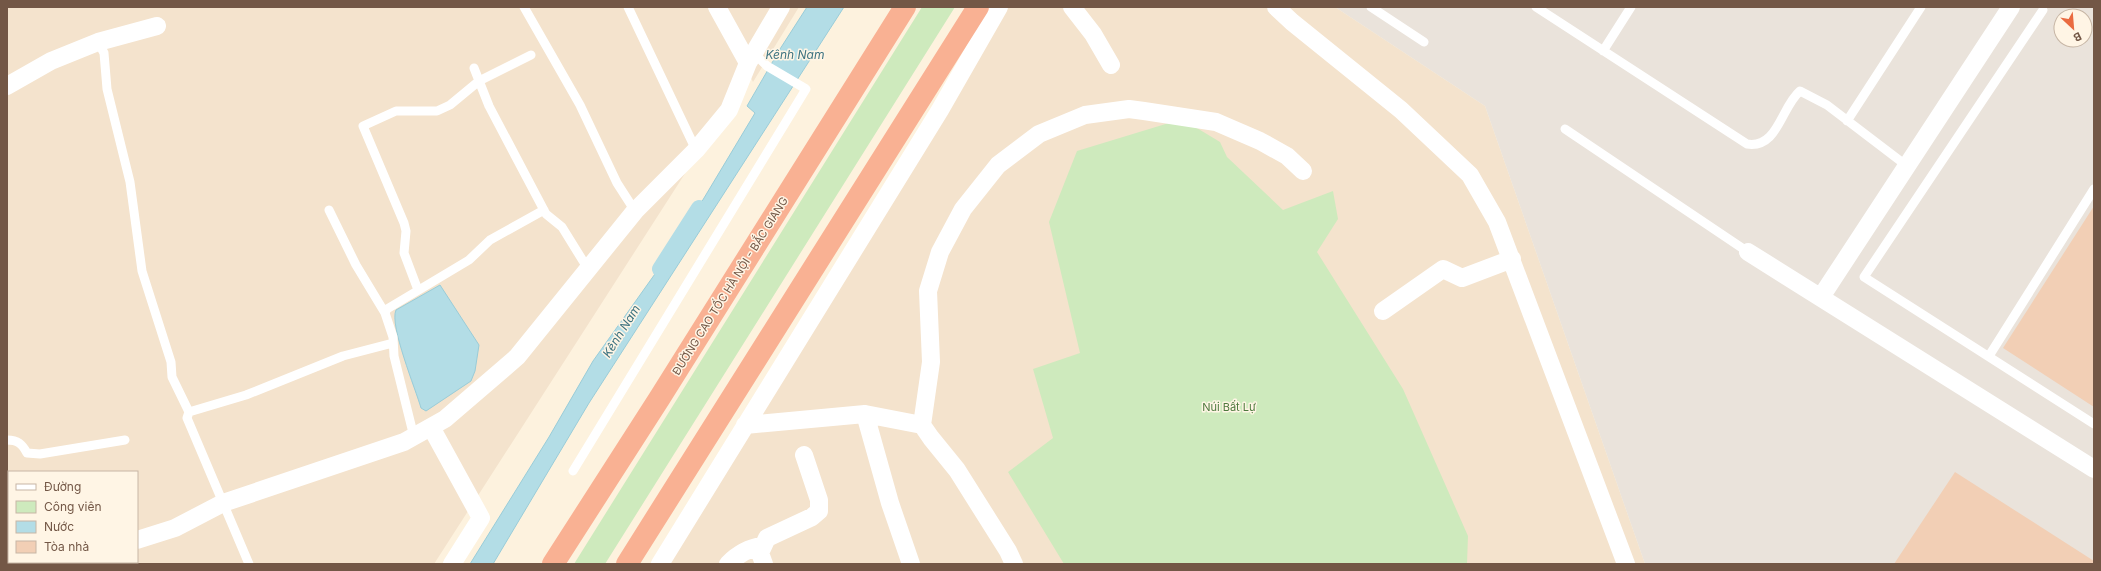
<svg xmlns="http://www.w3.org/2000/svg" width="2101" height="571" font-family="Inter,sans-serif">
<rect width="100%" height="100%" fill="#fdf2de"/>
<path fill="#f4e3cd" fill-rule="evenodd" d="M7,7H799L753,82L749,74L434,564H7ZM9,472H137V562H9Z
M1000,7H1335L1485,106L1645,564H653Z"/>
<path fill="#eae3db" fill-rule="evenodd" d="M1335,7H2094V564H1645L1485,106ZM2061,16H2085V40H2061Z"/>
<path fill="#ceeabd" d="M922,7H955L605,564H574Z
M1182,119L1220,142L1227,157L1283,210L1333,191L1338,219L1317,252L1403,389L1468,536L1467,564H1064L1008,472L1053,438L1033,369L1080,353L1049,222L1077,151Z"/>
<path fill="#b3dde6" stroke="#99ccd8" d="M807,7H844L589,403L493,564H470L549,437L593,361L677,243L755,113L747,106L780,49Z
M440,285L479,345L475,371L471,381L426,411L421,408C416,390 389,325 396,310Z"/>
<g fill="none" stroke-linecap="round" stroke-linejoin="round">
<path stroke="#b3dde6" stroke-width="16" d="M660,269L699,208"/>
</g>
<path fill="#f2cfb5" d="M2094,206V407L2003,348Z
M1955,472L2094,561V564H1894Z"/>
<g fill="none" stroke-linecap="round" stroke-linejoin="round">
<path stroke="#fff" stroke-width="9" d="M524,7L580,105L617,183L635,211
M628,7L696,150
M1371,7L1424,42
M1536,7L1747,144C1778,149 1781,107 1800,91L1827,105L1907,166
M2043,10L1864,277L2094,424
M98,42L104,53L107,89L130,182L142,271L171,362L172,377L189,412L187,418L249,564
M1603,51L1631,7
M474,68L489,106L546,214L562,227L588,269
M1847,121L1921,7
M1565,129L1748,252
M329,210L356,265L385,313L393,337L394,356L414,437
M418,290L404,253L406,231L404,223L363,126L396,111H437L450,105L479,81L531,55
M385,313L387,309L469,260L490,240L544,210
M1989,356L2094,189
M189,412L246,395L343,356L393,343
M7,440C18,440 22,444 27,453L40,454L125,440
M573,471L806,89L767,66L754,53"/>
<path stroke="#fff" stroke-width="18" d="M717,7L748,63
M1072,7L1093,34L1111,65
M1276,7L1292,22L1401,110L1470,175L1497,222L1626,564
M7,86L51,61L98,42L157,26
M1748,252L2094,469
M1821,297L2011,7
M1383,311L1443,269L1462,278L1512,259
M865,414L890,503L911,564
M745,425L865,414L922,425L931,438L957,470L1008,551L1014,564
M922,425L931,362L928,291L940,252L963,209L998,165L1039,134L1085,115L1129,109L1144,111L1216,122L1260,141L1287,156L1303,171
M431,427L481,518L452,564
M137,540L175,528L223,503L404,442L445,419L517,357L635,211L696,150L729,110L748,63L781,7
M69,564L73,562
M660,564L940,110L999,7
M728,564C738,554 748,548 762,546
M764,564L760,553L767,538L812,517L819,511V500L804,455"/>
<path stroke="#f9b193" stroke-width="22" d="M553,564L659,399L905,7
M627,564L978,7"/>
</g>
<g text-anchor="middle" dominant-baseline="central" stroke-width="3" stroke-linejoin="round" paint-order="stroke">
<g font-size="11" fill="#735746" stroke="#fff5e5">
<text transform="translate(730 286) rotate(-58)">ĐƯỜNG CAO TỐC HÀ NỘI - BẮC GIANG</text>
</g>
<g font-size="11" fill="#4e793e" stroke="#fff5e5">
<text x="1229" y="407">Núi Bất Lự</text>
</g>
<g font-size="12" font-style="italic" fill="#3d7380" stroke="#fff5e5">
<text x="795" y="54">Kênh Nam</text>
<text transform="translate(621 331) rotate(-58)">Kênh Nam</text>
</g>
</g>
<rect width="2101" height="571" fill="none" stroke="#735746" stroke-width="16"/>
<rect x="8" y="471" width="130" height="92" fill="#fff5e5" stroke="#c7b6a5"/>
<rect x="16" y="484" width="20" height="6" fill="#ffffff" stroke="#c7b6a5"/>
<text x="44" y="491" font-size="12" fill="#735746">Đường</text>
<rect x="16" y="501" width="20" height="12" fill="#ceeabd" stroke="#c7b6a5"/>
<text x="44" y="511" font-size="12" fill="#735746">Công viên</text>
<rect x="16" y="521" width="20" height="12" fill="#b3dde6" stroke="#c7b6a5"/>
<text x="44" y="531" font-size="12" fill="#735746">Nước</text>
<rect x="16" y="541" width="20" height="12" fill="#f2cfb5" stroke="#c7b6a5"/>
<text x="44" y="551" font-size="12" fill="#735746">Tòa nhà</text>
<g transform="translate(2073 28) rotate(154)"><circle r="19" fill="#fff5e5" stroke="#c7b6a5"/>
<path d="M0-3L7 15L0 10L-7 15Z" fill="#ea6b40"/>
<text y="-6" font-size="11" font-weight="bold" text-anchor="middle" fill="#735746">B</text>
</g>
</svg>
